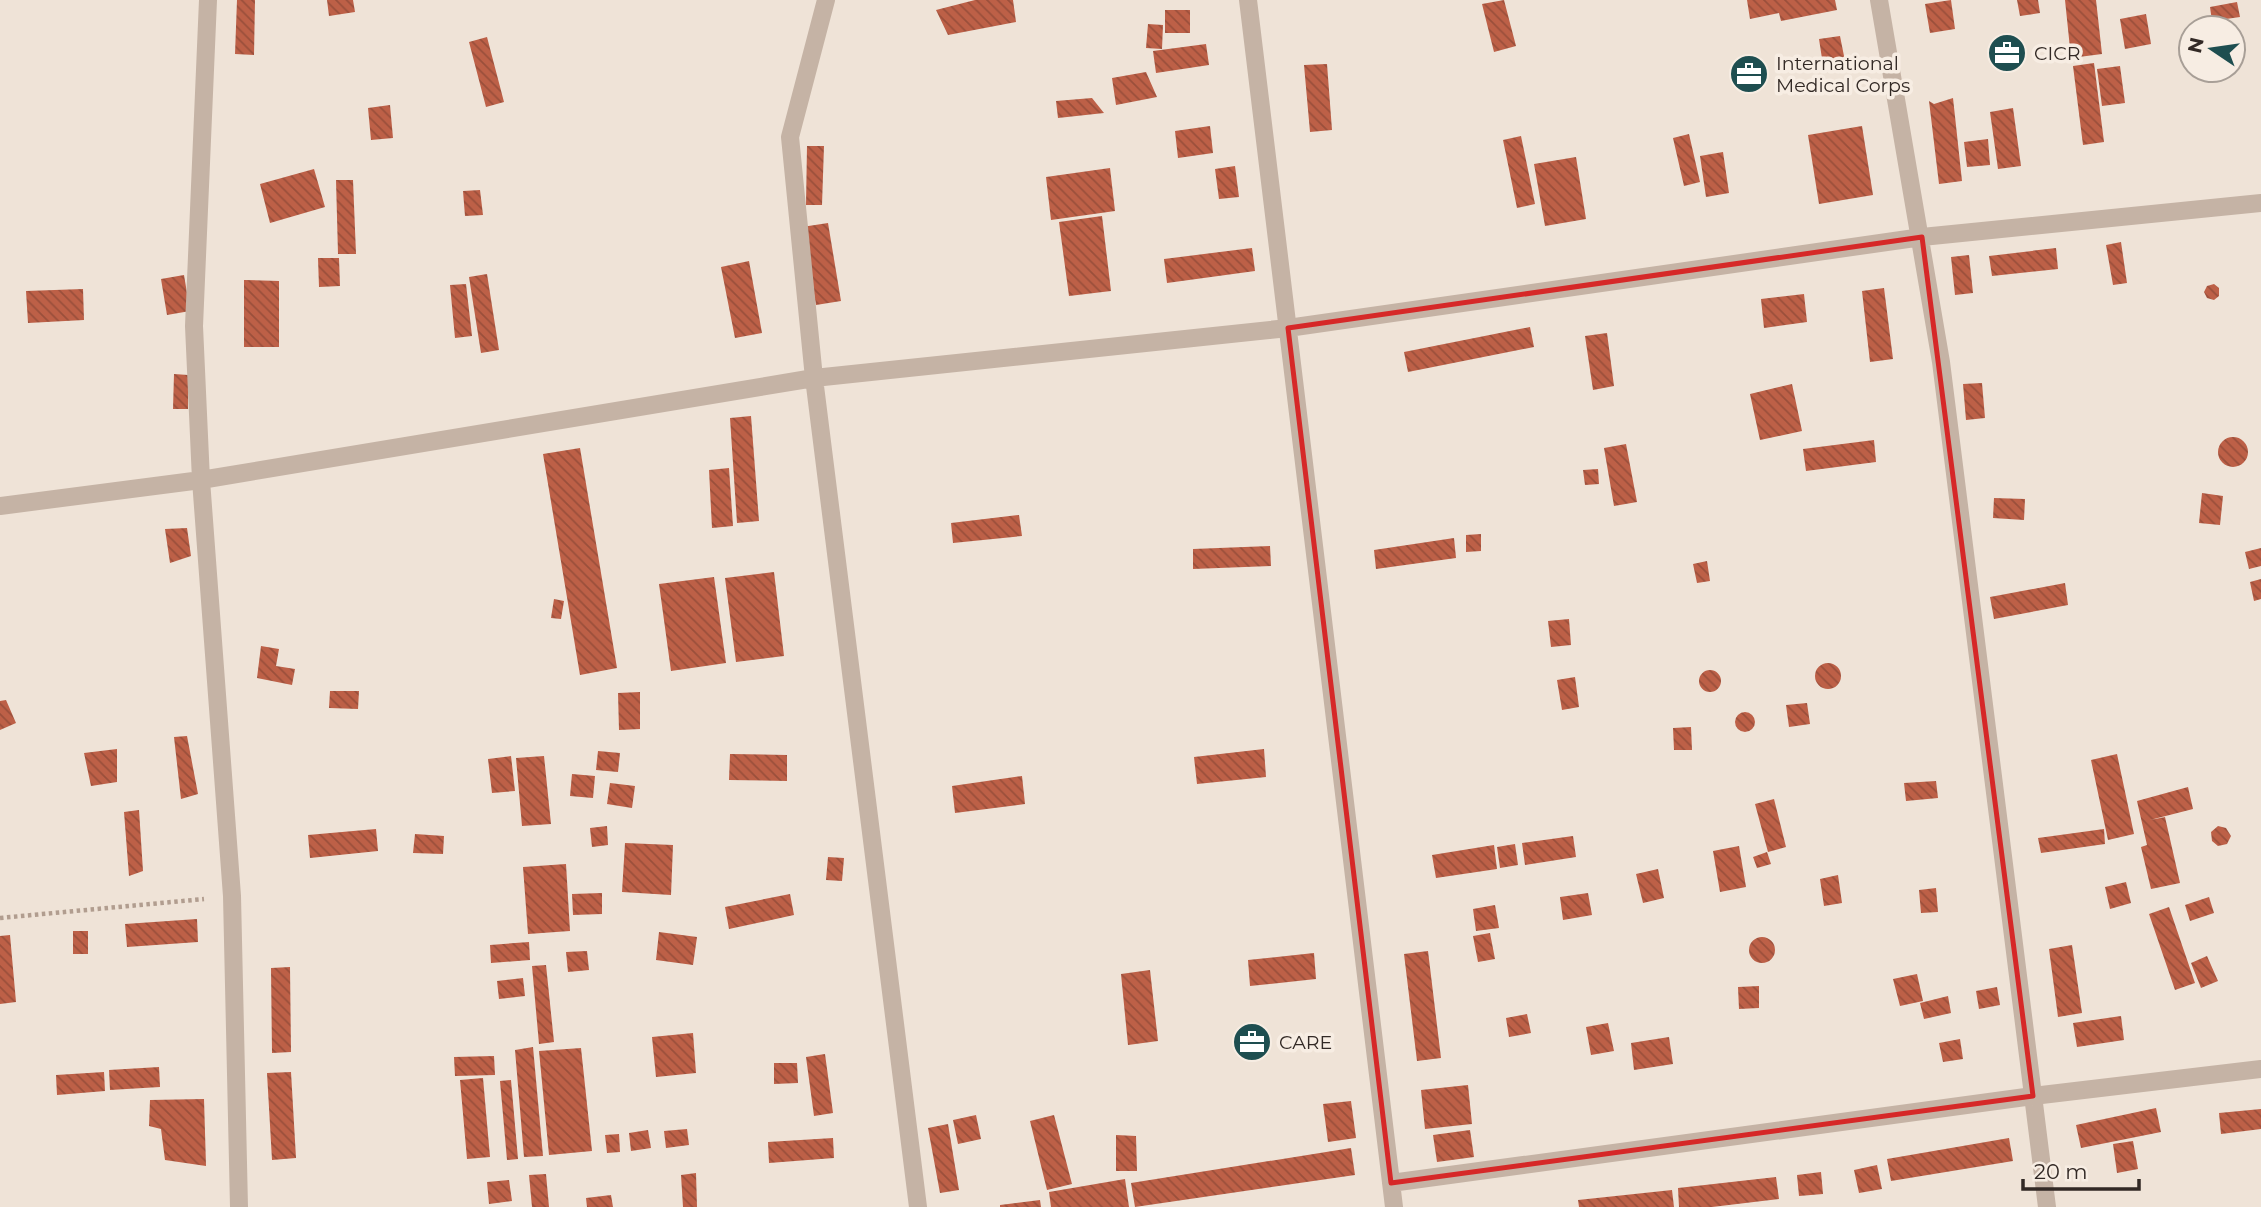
<svg xmlns="http://www.w3.org/2000/svg" width="2261" height="1207" font-family="Montserrat,sans-serif">
<defs>
<pattern id="building-back-hatch" width="6" height="6" patternUnits="userSpaceOnUse" patternTransform="scale(1.75)"><rect width="6" height="6" fill="#bd6047"/><path d="M-1 5l2 2M0 0l6 6M5-1l2 2" fill="none" stroke="#9a4f3b"/></pattern>
</defs>
<rect width="100%" height="100%" fill="#efe3d7"/>
<path fill="url(#building-back-hatch)" d="M237,0H255L254,55L235,54Z
M327,0H353L355,12L329,16Z
M975,0H1013L1016,22L948,35L936,10Z
M1504,0L1516,46L1494,52L1482,4Z
M1747,0H1835L1837,10L1781,21L1779,13L1750,19Z
M1951,0L1955,29L1930,33L1925,4Z
M2017,0H2038L2040,13L2020,16Z
M2065,0H2096L2102,54L2071,58Z
M2237,2L2240,17L2212,21L2210,7Z
M1165,10H1190V33H1165Z
M2146,14L2151,44L2125,49L2120,19Z
M1148,24L1163,25L1162,49L1146,48Z
M1840,36L1845,61L1823,65L1819,39Z
M487,37L504,102L486,107L469,42Z
M1206,44L1209,65L1156,73L1153,51Z
M2094,63L2104,142L2083,145L2073,66Z
M1327,64L1332,130L1310,132L1304,65Z
M2120,66L2125,103L2102,106L2097,69Z
M1146,72L1157,97L1116,105L1112,78Z
M1092,98L1104,113L1058,118L1056,101Z
M1953,98L1962,181L1939,184L1929,101L1934,104Z
M390,105L393,138L371,140L368,108Z
M2013,108L2021,166L1998,169L1990,112Z
M1210,126L1213,153L1178,158L1175,131Z
M1862,126L1873,195L1819,204L1808,135Z
M1689,134L1700,182L1684,186L1673,138Z
M1521,136L1535,204L1517,208L1503,140Z
M1988,139L1990,165L1967,167L1964,142Z
M807,146H824L822,205H806Z
M1723,152L1729,193L1706,197L1700,156Z
M1576,157L1586,219L1545,226L1534,164Z
M1235,166L1239,197L1219,199L1215,169Z
M1110,168L1115,211L1051,220L1046,177Z
M314,169L325,207L270,223L260,184Z
M336,180H353L356,254H338Z
M480,190L483,215L465,216L463,191Z
M1102,216L1111,291L1069,296L1059,222Z
M828,223L841,301L816,305L802,227Z
M2121,242L2127,283L2113,285L2106,245Z
M1252,248L1255,271L1167,283L1164,259Z
M2056,248L2058,269L1992,276L1989,256Z
M1969,255L1973,293L1955,295L1951,257Z
M318,258H339L340,286L319,287Z
M749,261L762,333L735,338L721,267Z
M487,274L499,350L481,353L469,277Z
M184,275L190,311L167,315L161,279Z
M244,280L279,281V347H244Z
M466,284L472,336L455,338L450,285Z
M2214,284L2219,288V296L2214,300L2207,298L2204,292L2207,286Z
M1884,288L1893,359L1870,362L1862,291Z
M83,289L84,320L28,323L26,291Z
M1804,294L1807,322L1764,328L1761,299Z
M1530,327L1534,347L1408,372L1404,352Z
M1607,333L1614,386L1593,390L1585,336Z
M174,374L188,375V409H173Z
M1982,383L1985,418L1966,420L1963,384Z
M1792,384L1802,431L1760,440L1750,394Z
M751,416L759,521L737,523L730,418Z
M2218 452a15 15 0 1 1 30 0a15 15 0 1 1-30 0Z
M1874,440L1876,462L1806,471L1803,449Z
M1626,444L1637,502L1614,506L1604,448Z
M580,448L617,668L580,675L543,454Z
M729,468L733,526L712,528L709,470Z
M1598,469L1599,484L1585,485L1583,470Z
M2202,493L2223,496L2220,525L2199,523Z
M1994,498L2025,499L2024,520L1993,518Z
M1019,515L1022,536L953,543L951,523Z
M187,528L191,556L170,563L165,529Z
M1481,534V551L1466,552V535Z
M1454,538L1456,558L1376,569L1374,550Z
M1270,546L1271,566L1193,569V549Z
M2261,548V566L2249,569L2245,552Z
M1707,561L1710,581L1697,583L1693,564Z
M774,572L784,656L736,662L725,578Z
M714,577L726,663L671,671L659,584Z
M2261,579V599L2254,601L2250,582Z
M2065,583L2068,605L1994,619L1990,597Z
M554,599L564,601L561,619L551,618Z
M1569,619L1571,645L1551,647L1548,621Z
M261,646L279,649L276,666L295,669L292,685L257,678Z
M1815 676a13 13 0 1 1 26 0a13 13 0 1 1-26 0Z
M1699 681a11 11 0 1 1 22 0a11 11 0 1 1-22 0Z
M1575,677L1579,707L1562,710L1557,680Z
M330,691H359L358,709L329,708Z
M640,692V729L619,730L618,693Z
M6,700L16,723L0,730V701Z
M1807,703L1810,724L1789,727L1786,705Z
M1735 722a10 10 0 1 1 20 0a10 10 0 1 1-20 0Z
M1691,727L1692,750H1674L1673,728Z
M187,736L198,794L181,799L174,737Z
M117,749V782L91,786L84,753Z
M1264,749L1266,777L1197,784L1194,757Z
M598,751L620,753L618,772L596,770Z
M730,754L787,755V781L729,780Z
M2117,754L2134,834L2108,840L2091,760Z
M511,756L515,791L492,793L488,759Z
M544,756L551,824L522,826L516,758Z
M572,774L595,776L593,798L570,796Z
M1022,776L1025,804L955,813L952,786Z
M1936,781L1938,798L1906,801L1904,783Z
M610,783L635,786L632,808L607,804Z
M2188,787L2193,809L2150,820L2165,817L2180,883L2151,889L2141,847L2147,845L2137,801Z
M1774,799L1786,847L1768,852L1755,804Z
M139,810L143,871L129,876L124,812Z
M607,826L608,845L592,847L590,828Z
M2218,826L2226,828L2231,836L2227,844L2218,846L2212,841L2211,832Z
M376,829L378,851L310,858L308,835Z
M2104,829L2105,844L2041,853L2038,838Z
M415,834L444,836L443,854L413,853Z
M1573,836L1576,857L1525,865L1522,843Z
M625,843L673,845L671,895L622,892Z
M1515,844L1518,865L1500,868L1497,847Z
M1494,845L1497,869L1436,878L1432,855Z
M1739,846L1746,887L1720,892L1713,851Z
M1767,852L1771,864L1757,868L1753,857Z
M828,857L844,858L842,881L826,880Z
M566,864L570,931L528,934L523,867Z
M1658,869L1664,898L1643,903L1636,874Z
M1838,875L1842,903L1824,906L1820,879Z
M2126,882L2131,903L2110,909L2105,887Z
M1936,888L1938,912L1921,913L1919,890Z
M602,893V914L573,915L572,894Z
M1588,893L1592,915L1563,920L1560,897Z
M790,894L794,915L729,929L725,907Z
M2209,897L2214,913L2190,921L2185,905Z
M1495,905L1499,928L1476,931L1473,909Z
M2169,907L2195,983L2175,990L2149,914Z
M197,919L198,942L127,947L125,924Z
M73,931H88V954H73Z
M659,932L697,937L693,965L656,960Z
M1490,933L1495,959L1478,962L1473,936Z
M10,935L16,1002L0,1004V936Z
M1749 950a13 13 0 1 1 26 0a13 13 0 1 1-26 0Z
M529,942L530,960L491,963L490,945Z
M2072,945L2082,1013L2058,1017L2049,949Z
M587,951L589,970L568,972L566,952Z
M1428,951L1441,1058L1417,1061L1404,954Z
M1314,953L1316,979L1250,986L1248,960Z
M2207,956L2218,981L2201,988L2191,963Z
M546,965L554,1042L539,1044L532,966Z
M290,967L291,1052L272,1053L271,968Z
M1150,970L1158,1041L1128,1045L1121,974Z
M1917,974L1923,1001L1900,1006L1893,979Z
M523,978L525,996L499,999L497,981Z
M1759,986V1008L1739,1009L1738,987Z
M1997,987L2000,1005L1979,1009L1976,991Z
M1948,996L1951,1013L1924,1019L1920,1003Z
M1527,1014L1531,1033L1509,1037L1506,1018Z
M2121,1016L2124,1040L2077,1047L2073,1023Z
M1608,1023L1614,1051L1591,1055L1586,1027Z
M693,1033L696,1073L656,1077L652,1037Z
M1669,1037L1673,1064L1634,1070L1631,1043Z
M1960,1039L1963,1059L1943,1062L1939,1043Z
M533,1047L543,1156L524,1157L515,1050Z
M581,1048L592,1151L549,1155L539,1051Z
M825,1054L833,1113L814,1116L806,1057Z
M494,1056L495,1075L455,1076L454,1057Z
M774,1063H797L798,1083L774,1084Z
M159,1067L160,1087L110,1090L109,1070Z
M104,1072L105,1091L57,1095L56,1075Z
M291,1072L296,1158L272,1160L267,1073Z
M483,1078L490,1157L467,1159L460,1080Z
M511,1080L518,1159L507,1160L500,1081Z
M1468,1085L1472,1124L1425,1129L1421,1090Z
M204,1099L206,1166L165,1160L161,1129L149,1126L150,1100Z
M1351,1101L1356,1138L1328,1142L1323,1104Z
M2156,1108L2161,1132L2081,1148L2076,1125Z
M2261,1109V1129L2221,1134L2219,1113Z
M976,1115L981,1139L958,1144L953,1120Z
M1054,1115L1072,1184L1047,1190L1030,1121Z
M948,1124L959,1190L940,1193L928,1128Z
M687,1129L689,1145L666,1148L664,1131Z
M648,1130L651,1148L631,1151L629,1133Z
M1470,1130L1474,1157L1437,1162L1433,1135Z
M619,1134L620,1152L607,1153L605,1135Z
M1116,1135L1136,1136L1137,1171H1116Z
M833,1138L834,1158L769,1163L768,1142Z
M2009,1138L2013,1161L1891,1181L1887,1159Z
M2133,1141L2138,1169L2117,1173L2113,1144Z
M1351,1148L1355,1175L1135,1207L1131,1183Z
M1877,1165L1882,1189L1859,1193L1854,1170Z
M1821,1172L1823,1194L1799,1196L1797,1175Z
M696,1173L697,1207H683L681,1175Z
M546,1174L549,1207H532L529,1175Z
M1776,1177L1779,1199L1712,1207H1679L1678,1188Z
M1125,1179L1129,1207H1051L1049,1192Z
M509,1180L512,1201L489,1204L487,1182Z
M1672,1190L1674,1207H1579L1578,1200Z
M611,1195L613,1207H587L586,1198Z
M1040,1200L1041,1207H1000V1205Z"/>
<g fill="none" stroke-linecap="round" stroke-linejoin="round">
<path stroke="#b19d8f" stroke-width="4.5" stroke-dasharray="3.5 3.5" stroke-linecap="butt" d="M0,918L204,899"/>
<path stroke="#c5b3a5" stroke-width="18" d="M208,0L194,326L201,480L232,896L239,1207
M826,0L790,137L814,378L918,1207
M1248,0L1394,1207
M1879,0L1941,362L2047,1207
M0,506L201,480L814,378L1288,328L1922,237L2261,203
M1391,1183L2033,1096L2261,1069"/>
</g>
<path fill="none" stroke="#d62828" stroke-width="5" stroke-linejoin="round" d="M1922,237L2033,1096L1391,1183L1288,328Z"/>
<defs>
<symbol id="office-disc" viewBox="-11 -11 22 22"><circle r="9.5" fill="#1e4e50" stroke="#f7ede3"/><path d="M-6-3h4V-5.5h4V-3h4V5H-6ZM-1-4.5V-3h2v-1.5ZM-6 0V1H6V0Z" fill="#fff"/></symbol>
</defs>
<g fill-rule="evenodd">
<use href="#office-disc" x="1985" y="31" width="44" height="44"/>
<use href="#office-disc" x="1727" y="52" width="44" height="44"/>
<use href="#office-disc" x="1230" y="1020" width="44" height="44"/>
</g>
<g text-anchor="middle" dominant-baseline="central" stroke-width="7" stroke-linejoin="round" paint-order="stroke">
<g font-size="19" fill="#322925" stroke="#f7ede3" text-anchor="start">
<text x="2034" y="53">CICR</text>
<text x="1776" y="63">International<tspan x="1776" dy="22">Medical Corps</tspan></text>
<text x="1279" y="1042">CARE</text>
</g>
</g>
<g transform="translate(2212 49) rotate(283)"><circle r="33" fill="#f7ede3" stroke="#a89f97" stroke-width="2"/>
<path d="M0-5L12 26L0 18L-12 26Z" fill="#1e4e50"/>
<text y="-10" font-size="19" font-weight="bold" text-anchor="middle" fill="#322925">N</text>
</g>
<path d="M2023 1179v10h116v-10" fill="none" stroke="#322925" stroke-width="3.5"/>
<text x="2034" y="1179" font-size="21" fill="#322925" stroke="#f7ede3" stroke-width="5" paint-order="stroke">20 m</text>
</svg>
